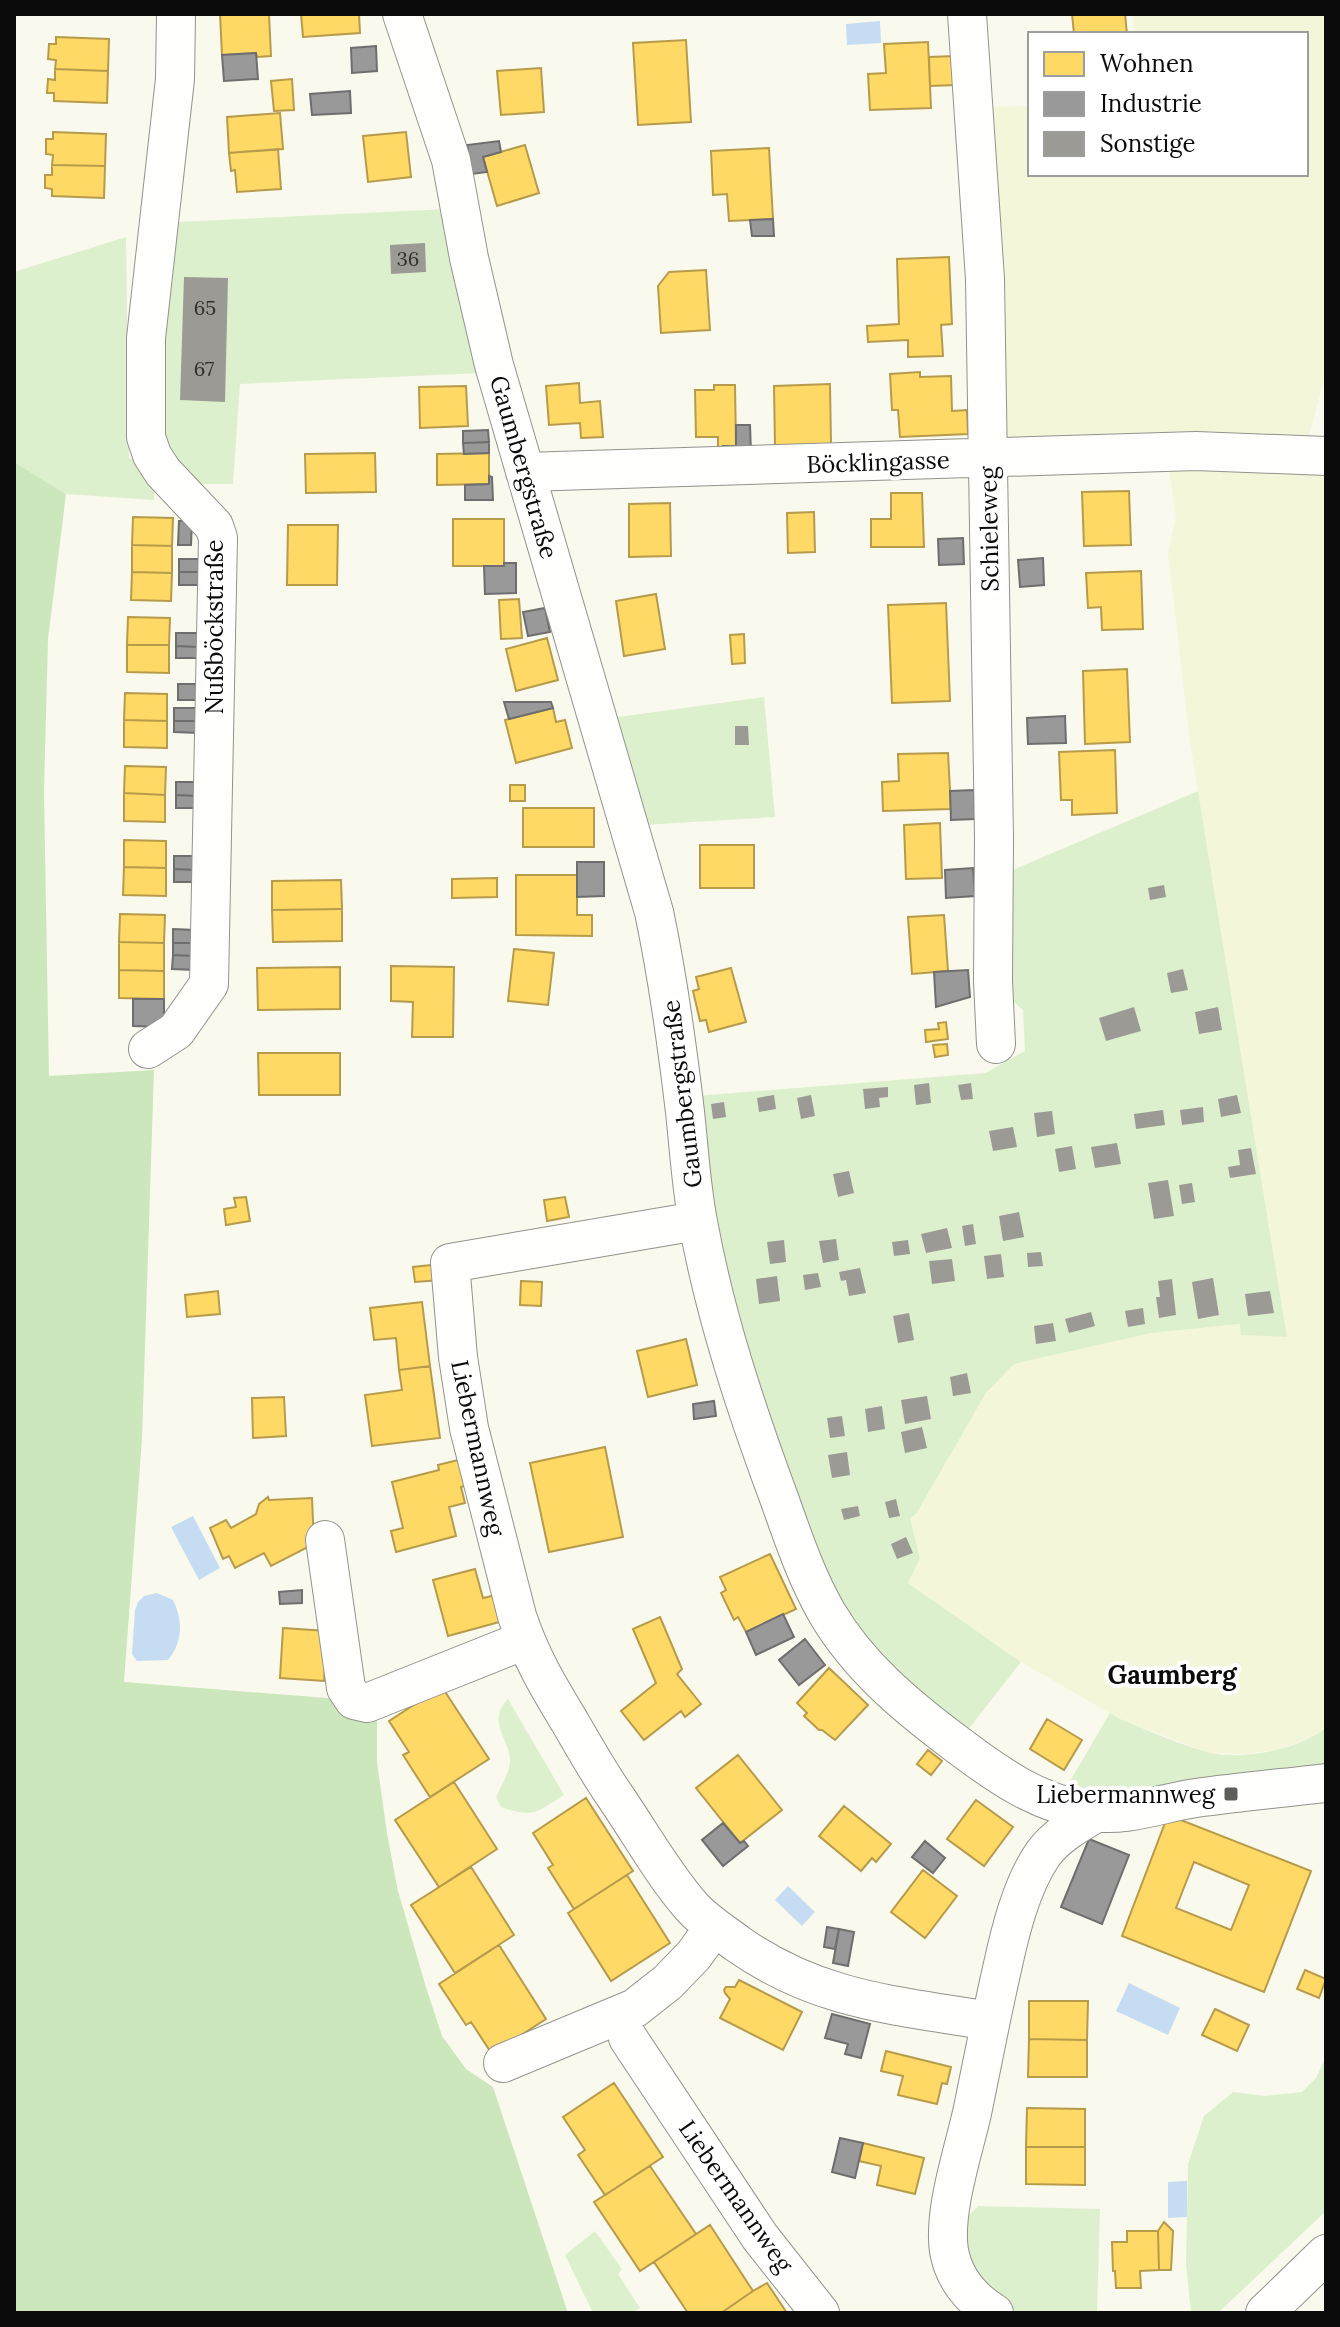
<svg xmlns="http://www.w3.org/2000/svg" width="1340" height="2327" font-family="Lora,serif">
<rect width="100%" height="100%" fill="#faf9ed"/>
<path fill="#f4f6da" d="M1133,14H1326V372L1306,447H1011L999,435L987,107L1030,106V174H1306V34H1134Z
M1326,466V1728L1315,1736L1277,1750L1246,1754L1209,1753L1120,1719L1021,1662L908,1583L920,1558L910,1518L916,1513L986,1393L1014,1364L1151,1333L1240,1324L1287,1336L1190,742L1168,553L1176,516L1169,469Z"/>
<path fill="#ddf0ce" d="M447,209L480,373L240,384L233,484H194L158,437L156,390L176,222Z
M126,237L129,458L139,461L155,480L154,500L66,494L14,462V272Z
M764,697L775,817L643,825L611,718Z
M1198,791L1287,1337L1241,1335L1240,1324L1151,1333L1014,1364L986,1393L916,1514L910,1518L920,1558L908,1583L1021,1662L964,1735L919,1698L837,1604L782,1472L712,1220L695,1096L985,1073L1025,1051L1023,1010L1007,996L1003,874Z
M508,1699L564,1795C536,1813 533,1818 501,1807L496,1797C501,1786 510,1772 510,1760C509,1737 486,1722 508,1699Z
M1110,1713L1120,1719C1148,1730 1178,1744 1207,1752C1243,1761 1297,1750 1326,1728V1767L1152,1797L1063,1793Z
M1326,2057V2211L1218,2313H1191L1186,2264L1188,2164L1204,2116L1233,2092L1266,2096L1302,2092L1316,2078Z
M978,2206L1100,2209L1097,2313H1019L1003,2305L966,2264L964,2220Z
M595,2231L622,2269L618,2274L640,2308L632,2313H593L565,2255Z"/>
<path fill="#cce7bc" d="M14,462L66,494L48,639L44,792L49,1076L154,1070L142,1439L124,1682L340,1699L377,1714V1762L387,1833L398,1891L425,1984L442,2036L466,2069L493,2087L568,2313H14Z"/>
<path fill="#c5dcf3" d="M880,21L881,43L847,45L846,24Z
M193,1516L220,1568L199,1580L171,1527Z
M157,1593L173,1600C183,1620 183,1642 168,1660L137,1661L132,1654L135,1610L138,1602L144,1596Z
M788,1886L815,1912L802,1926L775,1900Z
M1129,1983L1180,2008L1168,2035L1116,2011Z
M1187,2181V2217L1168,2218V2182Z"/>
<path fill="#ffd966" stroke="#b69b4b" stroke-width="2" fill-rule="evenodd" d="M220,14H269L271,56L257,57L256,53L222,55Z
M301,14H359L360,33L303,37Z
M1072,14H1125L1127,34H1074Z
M56,37L109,39L108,71L55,69L56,60L48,59L49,44H56Z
M686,40L691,122L638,125L633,43Z
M928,42L931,108L870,110L868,74L886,73L884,44Z
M954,56L956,85L930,86L929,57Z
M541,68L544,112L501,115L497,71Z
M55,69L108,71L107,103L54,101V93H47L48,79L55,80Z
M292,79L294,110L274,111L271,81Z
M280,113L283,149L229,153L227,117Z
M53,132L106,134L105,166L52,165L53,155L46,154V139H53Z
M406,132L411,177L368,182L363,136Z
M525,145L539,193L497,206L483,157Z
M769,148L773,219L729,221L727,194L713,195L711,151Z
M278,149L281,189L237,192L235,170L231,171L229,153Z
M52,165L105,166L104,198L52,196V189L45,188V175H52Z
M949,257L952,324L941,325L943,356L908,357V340L868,342L867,326L899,324L897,259Z
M706,270L710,330L661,333L658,286L669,272Z
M920,372V377L951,376L952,411L967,410L968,434L900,437L898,410H892L890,374Z
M579,383L580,403L600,401L603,437L581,438L580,423L549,425L546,386Z
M830,384L831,445L775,446L774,386Z
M714,385H735L736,446L718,447V437H696L695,390H714Z
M466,386L468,426L420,428L419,387Z
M375,453L376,492L306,493L305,454Z
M489,453V484L437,485V454Z
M1129,491L1131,545L1084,546L1082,492Z
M891,493H922L924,547H871V519H891Z
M670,503L671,556L629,557V504Z
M814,512L815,552L788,553L787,513Z
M133,517L173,518L172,546L132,545Z
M453,519H504V566H453Z
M288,525H338L337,585H287Z
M132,545L172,546V573L132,572Z
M1141,571L1143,629L1102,630L1101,607L1088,608L1086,573Z
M132,572L172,573L171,601L131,600Z
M656,594L665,649L624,656L616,601Z
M519,599L522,638L501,639L499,600Z
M946,603L950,701L892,703L888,605Z
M128,617L170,618L169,645H127Z
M744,634L745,663L732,664L730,635Z
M547,638L558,680L516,691L506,649Z
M127,645H169V673L127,672Z
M1127,669L1130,742L1085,744L1083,671Z
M125,693L167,694V721L124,720Z
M553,708L556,722L565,720L572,748L516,763L505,720Z
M124,720L167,721V748L124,747Z
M1115,750L1117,813L1072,815V800H1061L1059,752Z
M948,753L951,809L883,811L882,782L899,781L898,754Z
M125,766L166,767L165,795L124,793Z
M510,785H525V801H510Z
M124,793L165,795V822L124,821Z
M523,808H594V847H523Z
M940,823L942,878L906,879L904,825Z
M124,840L166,841V868L124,867Z
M700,845H754V888H700Z
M124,867L166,868V896L123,895Z
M516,875H577V915H592V936L516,935Z
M497,878V897L452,898V879Z
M341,880L342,909L272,910V881Z
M342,909V941L273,942L272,910Z
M120,914L165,915L164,943L119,942Z
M944,915L948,971L912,974L908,917Z
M119,942L164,943V971L119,970Z
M514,949L554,953L548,1005L508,1001Z
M391,966L454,967L453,1037H412L413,1002L391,1001Z
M340,967V1009L258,1010L257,968Z
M731,968L746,1022L709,1032L706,1020L700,1021L693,991L699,989L696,977Z
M119,970L164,971V999L119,998Z
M946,1022L948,1039L926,1042L925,1030L939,1029L938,1023Z
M947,1044L948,1055L935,1057L933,1045Z
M258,1053H340V1095H259Z
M246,1197L250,1221L226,1225L224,1209L236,1207L234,1198Z
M565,1197L569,1217L547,1221L544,1200Z
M440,1264L442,1280L415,1282L413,1267Z
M521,1281L542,1282L541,1306L520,1305Z
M218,1291L220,1314L187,1317L185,1295Z
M422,1302L430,1366L399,1370L396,1338L374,1340L370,1308Z
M686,1339L697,1385L648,1397L637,1351Z
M430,1366L440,1438L372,1446L365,1395L402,1390L399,1370Z
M284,1397L286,1436L253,1438L252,1398Z
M605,1447L623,1537L549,1552L530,1463Z
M462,1459L469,1485L461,1487L465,1503L449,1507L456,1536L396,1552L391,1531L403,1528L392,1482L439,1470L438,1465Z
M268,1497L269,1500L312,1498L314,1544L271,1566L264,1553L235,1568L229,1556L223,1559L210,1528L226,1520L231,1528L256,1514L259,1504Z
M770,1554L796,1609L746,1632L738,1617L734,1620L721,1593L726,1590L720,1577Z
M475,1569L483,1598L496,1595L503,1621L448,1636L433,1580Z
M660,1617L682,1669L677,1674L701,1704L685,1717L681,1711L644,1740L621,1711L656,1683L633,1629Z
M283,1628L327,1631L324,1681L280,1678Z
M829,1668L868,1705L835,1740L822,1730H819L804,1716L807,1713L797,1703Z
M442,1687L489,1759L430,1797L403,1755L409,1752L389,1721Z
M1047,1719L1082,1740L1064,1770L1030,1749Z
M928,1750L942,1761L931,1775L917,1764Z
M738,1755L782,1810L740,1843L696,1788Z
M454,1782L497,1849L439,1887L395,1820Z
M586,1798L633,1871L574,1909L548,1868L553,1865L533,1833Z
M976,1800L1013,1827L984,1866L947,1839Z
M844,1806L891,1844L876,1862L872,1858L861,1871L819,1836Z
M1168,1815L1311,1871L1264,1992L1122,1936ZM1194,1862L1249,1885L1231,1930L1176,1908Z
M471,1867L514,1935L455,1973L411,1905Z
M923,1870L957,1896L925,1938L891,1912Z
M627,1875L670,1943L611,1981L568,1913Z
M499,1945L546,2019L492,2054L471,2022L466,2025L439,1984Z
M1305,1970L1326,1979L1319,1998L1297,1989Z
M739,1980L802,2012L783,2050L720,2018L730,1999L725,1993L724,1990L726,1987H735Z
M1029,2001H1088L1087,2040L1029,2039Z
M1215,2009L1249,2025L1237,2051L1202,2035Z
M1029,2039L1087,2040V2077H1028Z
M886,2051L951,2067L947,2084L942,2083L937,2104L898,2095L903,2076L881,2071Z
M614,2083L663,2157L605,2195L578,2155L585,2150L563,2117Z
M1027,2108L1085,2109V2147H1026Z
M863,2143L924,2158L915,2194L877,2185L881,2166L859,2161Z
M1026,2147H1085V2185L1026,2184Z
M650,2166L696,2234L640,2271L594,2202Z
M1164,2222L1173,2231L1171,2270H1159L1158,2231Z
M710,2225L753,2291L721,2313H688L654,2262Z
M1127,2231H1158L1159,2270L1140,2271L1141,2288H1116L1115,2271H1113L1112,2242H1127Z
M767,2283L787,2313H721L753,2291Z"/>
<path fill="#999" stroke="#6e6e6e" stroke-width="2" d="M376,46L377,71L352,73L351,48Z
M256,53L258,79L224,81L222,55Z
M350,91L351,113L312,115L310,94Z
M499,141L501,152L483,157L487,172L472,174L467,145Z
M773,219L774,236H752L750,220Z
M736,425H750L751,453L723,454V446H736Z
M488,430L489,442L463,443V431Z
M489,442V453L464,454L463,443Z
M489,476L492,477L493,500H465V485L489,484Z
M179,521H192L191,545H178Z
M963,538L964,564L939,565L938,539Z
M1043,558L1044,585L1020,587L1018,560Z
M179,559H201V572H179Z
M504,563H516V593L485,594L484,566H504Z
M179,572H201V585H179Z
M545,608L550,632L528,636L523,612Z
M176,633H199V647L176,646Z
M176,646L199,647V658H176Z
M178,684H205V700H178Z
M504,702H551L553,708L509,719Z
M174,708H199V721H174Z
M1065,716L1066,743L1028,744L1027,718Z
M174,721H199V733L174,732Z
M176,782H197V796L176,795Z
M974,790L975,819L951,820L950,791Z
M176,795L197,796V808H176Z
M174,856H197L196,870L174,869Z
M577,862H604V896L577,897Z
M973,868L975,896L946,898L945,870Z
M174,869L196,870V882H174Z
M173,929L195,930V943H173Z
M173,943H195V956L173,955Z
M173,955L195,956V970L172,969Z
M968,970L970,997L936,1007L934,972Z
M133,999H164V1027L133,1026Z
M714,1401L716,1416L694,1419L693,1404Z
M302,1590V1603L280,1604L279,1592Z
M783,1614L794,1637L756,1655L746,1632Z
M805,1639L825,1665L799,1685L779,1660Z
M723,1823L740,1843L744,1841L748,1846L723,1866L702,1840Z
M1089,1839L1129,1855L1102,1924L1061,1907Z
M925,1841L945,1858L933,1873L912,1857Z
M827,1927L839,1929L835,1949L824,1947Z
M839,1929L854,1932L848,1966L833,1963Z
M832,2014L870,2024L861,2058L845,2054L848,2044L825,2038Z
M840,2138L863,2143L855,2178L832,2172Z"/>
<path fill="#9c9a94" d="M425,243L426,272L391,274L390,245Z
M184,277L228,278L225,402L180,400Z
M735,726H748L749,745H735Z
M1164,885L1166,897L1150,900L1148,888Z
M1183,969L1188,990L1171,993L1167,973Z
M1134,1007L1141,1031L1106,1041L1099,1018Z
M1218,1007L1222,1030L1199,1034L1195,1012Z
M929,1083L931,1103L916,1105L914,1085Z
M971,1083L973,1099L961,1100L958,1085Z
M888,1087V1097L879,1098L880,1107L865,1109L863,1089Z
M774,1095L776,1109L759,1112L757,1098Z
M811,1095L815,1116L801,1119L797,1098Z
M1237,1095L1241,1113L1221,1117L1218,1099Z
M724,1102L726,1117L713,1119L711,1104Z
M1203,1107L1204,1122L1182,1125L1180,1110Z
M1163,1110L1165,1125L1136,1129L1134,1114Z
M1052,1111L1055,1134L1037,1137L1034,1113Z
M1013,1127L1017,1147L993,1151L989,1131Z
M1117,1143L1121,1164L1095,1168L1091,1147Z
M1072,1146L1076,1169L1059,1172L1055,1149Z
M1251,1148L1256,1174L1230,1178L1228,1167L1240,1165L1238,1150Z
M849,1171L854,1193L838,1197L833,1174Z
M1168,1180L1174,1216L1154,1219L1148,1183Z
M1192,1183L1195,1202L1182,1204L1179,1185Z
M1019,1212L1024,1237L1003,1241L999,1216Z
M973,1224L976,1244L965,1246L962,1226Z
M947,1228L952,1248L926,1253L921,1234Z
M836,1239L839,1260L823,1263L819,1241Z
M784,1240L786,1262L770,1264L767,1242Z
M908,1240L910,1254L894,1256L892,1242Z
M1041,1252L1043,1266L1028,1267L1027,1253Z
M1001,1254L1004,1277L987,1279L984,1256Z
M952,1259L955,1281L932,1284L929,1261Z
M860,1268L866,1293L849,1296L846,1280L841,1281L839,1272Z
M818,1273L821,1287L805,1290L803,1275Z
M777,1276L780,1301L759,1304L756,1279Z
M1213,1278L1219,1315L1198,1319L1192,1282Z
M1172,1279L1176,1315L1159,1318L1156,1297H1160L1158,1281Z
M1270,1291L1274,1313L1248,1316L1245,1294Z
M1143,1308L1145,1324L1128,1327L1125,1311Z
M1091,1312L1095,1326L1069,1333L1065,1319Z
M909,1313L914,1340L898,1343L893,1316Z
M1053,1323L1056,1341L1036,1344L1034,1326Z
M967,1373L971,1393L953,1396L950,1377Z
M927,1396L931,1419L905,1424L901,1400Z
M882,1406L885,1429L868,1432L865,1409Z
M842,1416L845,1436L830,1438L827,1418Z
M922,1427L927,1448L905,1453L901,1432Z
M847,1452L850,1475L832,1478L828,1455Z
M896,1499L900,1516L889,1518L885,1502Z
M858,1506L860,1516L844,1520L841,1509Z
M906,1537L913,1553L897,1559L891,1544Z"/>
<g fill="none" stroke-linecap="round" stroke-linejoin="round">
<defs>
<path id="minor" d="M402,14L451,160L469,258L494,365L654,912C668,978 677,1044 685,1112C689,1148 691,1186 698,1222C715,1316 746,1409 779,1498C793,1537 806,1577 827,1613C858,1666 906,1706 954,1742C996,1774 1039,1805 1093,1812C1127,1817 1162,1803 1196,1798C1239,1792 1283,1788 1326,1783
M967,14L985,279L994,838L993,981L996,1044
M525,472L1196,451L1326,456
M148,1049L176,1031L209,984L218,538L214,526L163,472L152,455L146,437V338L175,79L176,14
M697,1221L450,1263L458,1357L469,1428L517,1616C531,1658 548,1686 571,1724C585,1748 599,1773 615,1796C639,1831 663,1874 691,1906C704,1921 722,1932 738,1944C819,2001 896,2005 989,2021
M325,1540L346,1688L354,1700L367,1703L525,1640
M628,2038L760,2237L820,2313
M503,2063L635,2008L668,1982L694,1955L714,1927
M994,2313C971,2299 954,2278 949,2251C943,2211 963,2153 972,2113C982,2065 991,2017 1002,1969C1010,1932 1021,1886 1043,1854C1056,1836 1077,1824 1096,1813
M1265,2313L1326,2254"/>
</defs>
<use href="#minor" stroke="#93928d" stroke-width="40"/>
<use href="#minor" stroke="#fefefc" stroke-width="38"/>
</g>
<rect fill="#5f5e5a" stroke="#fff" stroke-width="3" x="1223" y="1786" width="16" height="16" rx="4"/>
<g text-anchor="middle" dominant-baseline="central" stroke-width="8" stroke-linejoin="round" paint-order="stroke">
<g font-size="20" fill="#2f2f2d">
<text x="408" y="258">36</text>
<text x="205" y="307">65</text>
<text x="204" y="368">67</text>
</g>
<g font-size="24" fill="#0b0b0b" stroke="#fff">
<text transform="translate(878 462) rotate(-2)">Böcklingasse</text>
<text transform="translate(524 467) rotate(74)">Gaumbergstraße</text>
<text transform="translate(989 529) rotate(-91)">Schieleweg</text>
<text transform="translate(214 627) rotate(-90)">Nußböckstraße</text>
<text transform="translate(682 1094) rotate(-97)">Gaumbergstraße</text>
<text transform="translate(478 1448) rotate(78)">Liebermannweg</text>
<text transform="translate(736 2196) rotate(55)">Liebermannweg</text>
</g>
<g font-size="24" fill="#0b0b0b" stroke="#fff" text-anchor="end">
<text x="1215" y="1794">Liebermannweg</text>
</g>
<g font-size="26" font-weight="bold" fill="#0b0b0b" stroke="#fff">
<text x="1172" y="1674">Gaumberg</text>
</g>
</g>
<rect width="1340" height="2327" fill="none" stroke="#0b0b0b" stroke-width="32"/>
<rect x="1028" y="32" width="280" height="144" fill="#ffffff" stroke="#9d9d9d" stroke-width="2"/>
<rect x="1044" y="52" width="40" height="24" fill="#ffd966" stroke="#9d9d9d" stroke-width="2"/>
<text x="1100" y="72" font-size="24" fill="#0b0b0b">Wohnen</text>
<rect x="1044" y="92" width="40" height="24" fill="#999999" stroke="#9d9d9d" stroke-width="2"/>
<text x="1100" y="112" font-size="24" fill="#0b0b0b">Industrie</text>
<rect x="1044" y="132" width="40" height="24" fill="#9c9a94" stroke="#9d9d9d" stroke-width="2"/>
<text x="1100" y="152" font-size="24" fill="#0b0b0b">Sonstige</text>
</svg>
